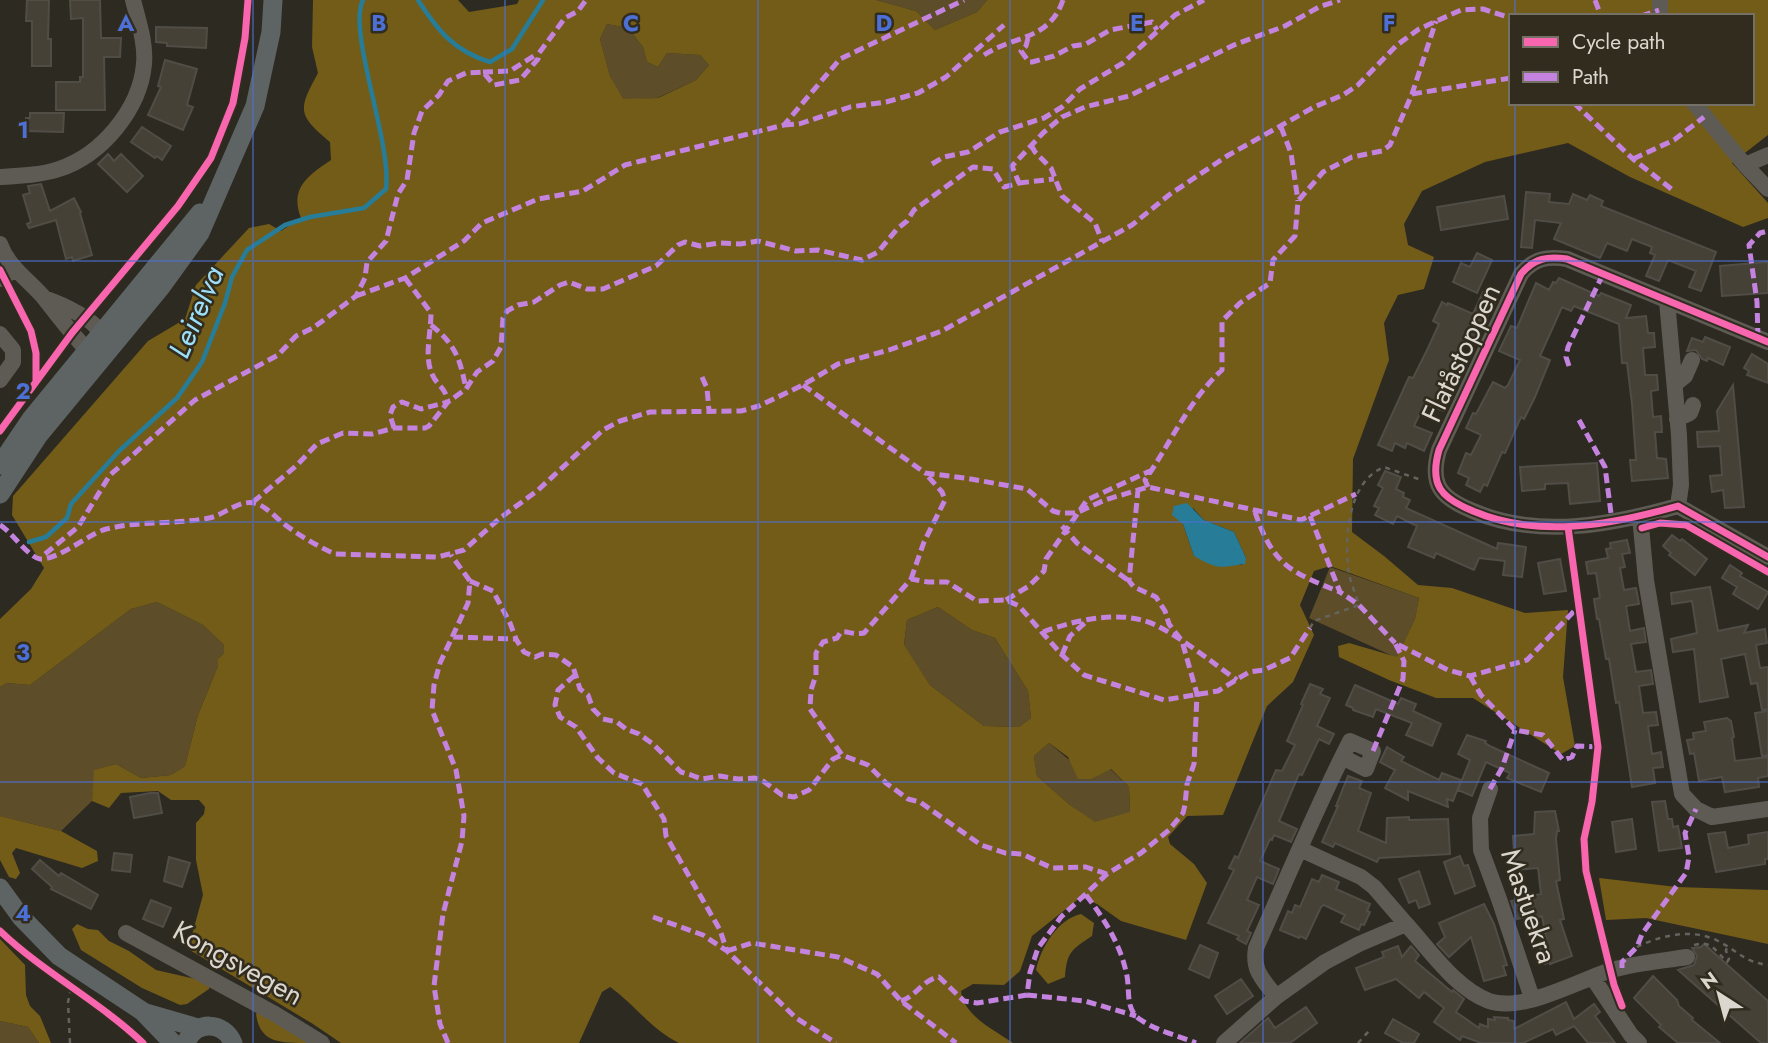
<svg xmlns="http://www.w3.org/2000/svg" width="1768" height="1043" font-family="Jost,sans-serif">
<rect width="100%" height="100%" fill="#2d2a22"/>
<path fill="#5d4e29" d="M876,0H987L977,12L935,30L916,11Z
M607,24L628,28L643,47L647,62L658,67L667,53L700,55L709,65L696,80L657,98L622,100L610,76L600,39Z
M1330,567L1419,598L1415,619L1397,658L1309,618Z
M157,602L203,625L224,645V653L218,659V666L198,715L185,766L171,775L141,778L116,764L95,770L92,801L61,831L0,816V687L7,683L30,685L131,609Z
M938,607L972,630L995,638L1028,691L1031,718L1019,727L984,726L930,685L904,646L907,620Z
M1049,743L1092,779L1110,769L1129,787L1130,813L1095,823L1070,805L1037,776L1034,756Z
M0,1021L28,1027L39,1043H0Z"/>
<path fill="#735c18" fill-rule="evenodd" d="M313,0H458L469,12L517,4L519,0H876L916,11L935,30L977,12L987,0H1768V135L1732,163L1768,203V218L1743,227L1630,177L1568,143L1485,162L1422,191L1404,224L1408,245L1434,257L1424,289L1398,295L1384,323L1389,360L1353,459L1352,532L1384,556L1418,585L1452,588L1525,613L1568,610L1563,677L1575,746L1561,754L1473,698H1436L1389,680L1339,657L1338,646L1349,643L1397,657L1415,619L1419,598L1330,566L1314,571L1300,605L1314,635L1293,682L1267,706L1223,815L1187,816L1168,837L1170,844L1194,864L1207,883L1186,940L1121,921L1097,904L1081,897L1032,936L1020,971L1004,985L973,984L961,991C963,1015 994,1030 1013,1043H679C652,1030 634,1004 610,987L602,992L579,1043H341L313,1024L188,949L203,895L196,860V823L204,814L205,807L199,800H171L158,791L121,793L109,808L92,801L94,770L116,764L141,778L171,775L185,766L198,715L218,666V659L224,653V645L203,625L157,602L131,609L30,685L7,683L0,687V619L31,589L44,568L12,515L13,496L148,341L185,319L196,285L249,228L269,224L281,231L301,218C289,188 309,175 331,160L330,142C297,114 298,110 318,73L312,47ZM1511,16H1752V103H1511ZM607,24L628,28L643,47L647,62L658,67L667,53L700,55L709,65L696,80L658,98L623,99L610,76L600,39ZM1193,508L1204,520L1234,532L1246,558L1242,565L1194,556L1183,524ZM938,607L972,630L995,638L1028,691L1031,718L1019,727L984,726L930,685L904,645L907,620ZM1049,743L1068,757L1078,779H1092L1111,769L1129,787L1130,812L1095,822L1070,805L1037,776L1034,756Z
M0,816L61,831L97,851L98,861L82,868L16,848L12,853L20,873L16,879L9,877L0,860Z
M1599,878L1677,887L1768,890V944L1646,918L1606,920Z
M1081,914L1094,923L1092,936C1071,950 1067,952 1065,977L1048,984L1036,970C1041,947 1058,919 1081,914Z
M77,924L88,929L98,930L109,941L129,951L156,970L200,980L210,986L209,989L187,1004L180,1005L142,988L81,950L72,929Z
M0,939L25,965L26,995L30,1006L40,1016L51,1043H39L28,1027L0,1021Z
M258,1012L310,1043C279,1043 260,1043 256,1014Z"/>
<path fill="#277c98" d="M1187,503L1204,520L1234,532L1246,558L1245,564C1219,567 1220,571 1194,556L1183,524L1172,515L1174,506Z"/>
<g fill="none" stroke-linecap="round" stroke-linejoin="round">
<path stroke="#277c98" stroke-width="4.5" d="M418,0C438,31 454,51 490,62L512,49L543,0
M29,542L46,537L67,518L71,504L119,451L177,398L202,362L225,303L232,277L247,250L285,225L310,217L364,208L386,189C392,142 347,31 363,0"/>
</g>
<path fill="#454136" stroke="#504d47" stroke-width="2" d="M27,0H49L48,39H51V66H32V21H26Z
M70,0H100L101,38H121L120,57H104L105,110H56V82H80V77H83V18L71,19Z
M156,27L207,28L206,48L167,46V43L156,42Z
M165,60L197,69L187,105L193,107L183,130L148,115L161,87L158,86Z
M30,113H64L63,132L25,131L26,118H30Z
M142,127L171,146L162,160L157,156L155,158L131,142Z
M108,154L114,161L121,154L143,176L127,192L98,164Z
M41,184L50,211L74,198L81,212L80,213L92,255L73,261L72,257L66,259L56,220L29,228L27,224L31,222L23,195L30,193L28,186Z
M1526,192L1550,194L1549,202L1569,204L1573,194L1587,200L1590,195L1603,201L1601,206L1716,252L1701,291L1689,287L1696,271L1668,260L1659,281L1646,276L1655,255L1650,253L1652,247L1632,239L1627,251L1607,243L1600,258L1554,239L1561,223L1535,220L1532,248L1521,247Z
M1504,196L1508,219L1441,230L1437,207Z
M1477,253L1492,260L1477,293L1453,282L1461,263L1470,267Z
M1768,262V293L1722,296L1720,266Z
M1559,278L1599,296L1601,293L1631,305L1626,318L1646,316L1648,333H1654L1655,347L1643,348L1645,375H1657L1658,390L1651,391L1653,417L1661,416L1662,432H1655L1657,458L1666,459L1668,478L1632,481L1630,460H1636L1632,404L1627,363H1622L1619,324L1574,306L1571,311L1562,307L1540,356L1550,360L1535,397L1524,419L1521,417L1505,453L1502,452L1487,486L1484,484L1480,492L1466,485L1469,478L1458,473L1466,453L1471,455L1481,435L1466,428L1473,413L1476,414L1493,382L1505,388L1508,385L1520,360L1499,351L1511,326L1517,328L1536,283L1549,290L1553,282L1556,283Z
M1483,292L1497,298L1475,340L1466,337L1440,392L1450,396L1443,411L1425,403L1414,426L1432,433L1424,451L1407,443L1405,448L1395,443L1392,451L1378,445L1409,377L1413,378L1428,348L1439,324L1433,321L1442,302L1447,305L1448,303L1473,314Z
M1705,337L1730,347L1723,365L1708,358L1707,361L1702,359L1696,350L1687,351L1692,338L1703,342Z
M1752,354L1768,364V383L1747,375L1749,371L1744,368Z
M1733,385L1744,507L1725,508L1723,490L1712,492L1710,476L1722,475L1720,446L1698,447L1697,432L1719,431L1717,411Z
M1597,463L1600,501L1570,504L1568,483L1545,484V489L1522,491L1520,467Z
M1385,471L1401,477L1396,489L1404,493L1403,497L1410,500L1406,508L1497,549L1498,543L1526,547L1522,577L1503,575L1505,561L1479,558L1474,570L1436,553L1434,558L1408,547L1417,526L1397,516L1393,524L1375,515L1379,508L1374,506L1383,488L1378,485Z
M1672,535L1680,541L1682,539L1707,559L1695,575L1669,555L1671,553L1663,546Z
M1627,540L1630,553L1622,554L1625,567L1620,568L1624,590L1636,588L1639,604L1626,606L1630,631L1644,628L1646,642L1631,644L1636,672L1651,670L1653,684L1639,686L1643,713L1656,712L1658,725L1648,726L1652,754L1661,752L1663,767L1653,768L1655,783L1632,787L1619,702L1616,703L1609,659H1606L1599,619H1597L1594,599L1600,598L1596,573L1588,574L1586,562L1608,558L1606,549L1611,548L1610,543Z
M1560,559L1566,591L1544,594L1538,563Z
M1730,565L1742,573L1740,576L1768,592L1758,609L1733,594L1737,587L1722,578Z
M1710,587L1718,631L1748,625L1744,633L1765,629L1767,643L1756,645L1760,668L1768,667V709L1762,710L1757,683L1751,684L1745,654L1721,659L1728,697L1700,702L1694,649L1673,652L1671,639L1697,633L1692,601L1672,604L1671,593Z
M1310,684L1323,689L1320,694L1330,698L1317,726L1334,734L1329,744L1319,739L1302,775L1299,774L1279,821L1297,829L1291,842L1274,835L1272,840L1270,839L1260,861L1279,869L1273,884L1257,877L1247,900L1259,905L1247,931L1251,933L1246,944L1237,939L1239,936L1208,923L1234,870L1229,868L1235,856L1238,858L1276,770L1282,771L1295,745L1287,741L1303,705L1301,704Z
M1355,685L1398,704L1401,698L1416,704L1413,711L1441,724L1432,746L1406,735L1412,723L1376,709L1373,717L1353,710V708L1346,705Z
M1768,711V755L1762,756L1755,713Z
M1727,718L1731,721L1734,737L1732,738L1735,761L1768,757V776L1758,778L1759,787L1725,792L1722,777L1699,781L1694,753L1690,754L1687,740L1694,739L1693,733L1706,731L1704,722Z
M1467,735L1486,741L1485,743L1492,747L1549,773L1541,792L1507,778L1510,773L1486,762L1472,796L1458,790L1470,760L1458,754Z
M1387,747L1404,757L1401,761L1439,780L1442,773L1461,780L1453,801L1447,799L1448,807L1408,791V800L1385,788L1395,770L1380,762Z
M1348,776L1362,781L1359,788L1371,793L1358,831L1386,843L1387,818L1409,817V820L1448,819L1450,854L1379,858L1377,862L1335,843L1333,847L1322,842L1338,806H1336Z
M150,793H158L162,813L134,818L130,797Z
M1665,801L1668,819H1672L1673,827L1678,826L1682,848L1659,851L1652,802Z
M1555,811L1559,831H1557L1556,839L1560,880L1556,881L1564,919L1560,920L1572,956L1550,964V962L1545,964L1539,945L1542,943L1541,940L1546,938L1542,916L1534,918L1533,915L1517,919L1511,901L1541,894L1538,868L1515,870L1513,836L1534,834L1535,812Z
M1632,819L1636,849L1616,852L1612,822Z
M1725,832L1728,848L1749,844L1748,835L1768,832V859H1765V864L1716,872L1708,834Z
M114,853L132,855L130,872L112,870Z
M1460,856L1464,866L1468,865L1475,886L1455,894L1444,862Z
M169,857L190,863L182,887L164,881Z
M40,860L59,876L61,873L98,895L91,909L51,889L52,887L32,869Z
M1419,871L1430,904L1419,908L1416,900L1409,903L1399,879Z
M1322,875L1339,882L1336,889L1370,904L1367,911L1370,912L1364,925L1361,924L1359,930L1341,922L1345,915L1324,905L1321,907L1306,939L1300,936L1299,938L1280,930L1288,911L1292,913L1295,905L1300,907L1312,879L1319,882Z
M151,900L171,908L163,927L143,919Z
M1484,904L1494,924L1507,965L1503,966L1506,975L1484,981L1471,937L1449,957L1437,944L1445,937L1439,923Z
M1704,944L1768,1001V1043H1761L1678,970L1694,965L1697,956L1692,948L1701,947Z
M1200,945L1218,953L1209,978L1189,969Z
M1398,946L1402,957L1411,946L1419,955L1415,961L1452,992L1453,990L1464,999L1456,1012L1479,1028L1480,1024L1488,1027V1019L1495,1020L1494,1017L1508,1018V1020L1514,1021V1029L1566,1002L1574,1019L1594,1004L1600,1012L1595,1016L1615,1043H1588L1574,1026L1556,1035L1553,1029L1523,1043H1481L1462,1036L1460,1040L1434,1022L1444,1008L1424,992L1419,998L1396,979L1365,990L1356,968L1384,957L1382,952Z
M1653,976L1677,1000L1679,1006L1693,1018L1692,1020L1720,1043H1678L1659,1027L1661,1025L1634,998Z
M1241,979L1253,996L1227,1014L1215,996Z
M1306,1007L1317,1023L1290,1043H1240L1268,1018L1275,1028Z
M1393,1019L1419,1034L1414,1043H1403L1385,1033Z"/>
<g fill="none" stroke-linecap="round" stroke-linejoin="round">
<path stroke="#65635e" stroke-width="2.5" stroke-dasharray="5 5" stroke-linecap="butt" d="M1310,628L1314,621L1359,605C1356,595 1351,584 1349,574C1344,540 1347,482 1384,467L1421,480
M1694,945C1711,940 1715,950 1727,962L1729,959L1726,951L1727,946
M1637,947C1661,935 1693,928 1718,941C1738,951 1744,962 1768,965
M70,1043L68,1002L71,988
M1358,1043L1369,1031"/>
<path stroke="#5e5b55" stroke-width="16" d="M1660,16V0
M1694,103L1745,165L1768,189
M1745,165L1768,155
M0,177C19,176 41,175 59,169C102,155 140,109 144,64C146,43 138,20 133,0
M0,244C8,267 30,281 45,299C59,317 72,334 87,350L106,352C105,347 104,340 102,335C94,318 61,304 44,298
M0,279L16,269
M1667,301L1679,435L1681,485L1678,506
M0,334L13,350V362L0,380
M1768,342L1567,259C1548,256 1534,258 1521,274L1439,450C1429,485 1441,498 1473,511C1538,539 1611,525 1678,506L1768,557
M1675,384L1685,376L1692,360
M1677,419L1690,413L1693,405
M1640,516L1646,580L1682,794L1696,809L1712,817L1768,809
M1490,789L1480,818L1481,850L1499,899L1532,998
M1300,849L1361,877L1374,887L1406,924L1359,944L1325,962L1276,997C1263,979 1252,971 1256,948C1287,878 1316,808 1350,741L1373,751L1366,769L1342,757
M1406,924C1430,950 1455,988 1489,1001C1523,1013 1579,980 1612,970C1636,963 1662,961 1687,957
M126,933L275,1014L322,1043
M1593,978L1631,1035L1639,1043
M1224,1043L1276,997"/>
<path stroke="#5d6463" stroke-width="19" d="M0,465L31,419L200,213
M0,494L38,436L161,287L200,233L255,106L271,32L273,0
M0,888L21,917L59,956L142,1011L173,1043
M143,1012L198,1028
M186,1043C195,1020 224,1021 233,1043"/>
<path stroke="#c483df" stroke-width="5" stroke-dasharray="10 5" stroke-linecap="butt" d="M1595,0L1601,16
M1641,16L1659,10
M1028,38L1026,46L1021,51L1029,62H1032L1054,56L1073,46L1086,44L1110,30L1152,22L1157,30
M984,55C1014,35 1049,41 1063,0
M483,72L510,71L537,54
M1412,94L1511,78
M1574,103L1633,159L1674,191
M784,125L799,124L850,107L886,102L918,93L946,77L1004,25
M1281,127L1291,153L1298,201
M1031,145L1035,152L1051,168L1062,196L1095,223L1102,241
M1633,159L1674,140L1704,117
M932,164L944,157L968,152L1000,132L1044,118L1062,107L1080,89L1123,63L1175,15L1204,0
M1019,183L1054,179
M405,278L431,313C431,333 424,356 432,374C437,386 445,386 448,402
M356,296L405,278L464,241L482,223L538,199L583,191L625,165L784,125L840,59L964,0
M431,325C456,345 460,359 466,389
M1758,338L1757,302L1749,245L1760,233L1768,231
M1569,366L1566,357L1568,347L1603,274
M702,377L707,388L709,411
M803,385L925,473L965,478L1027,489L1053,511L1060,513H1076L1105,500L1148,487L1301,520L1356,494
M1579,420L1605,467L1612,521
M394,428L390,415L393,407L402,402L421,409L448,402
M1148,487L1145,480C1170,444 1189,400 1222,370V321L1240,303L1270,283L1273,260L1295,236L1298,201L1323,172L1352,157L1382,151L1390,145L1412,94L1436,21
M253,502L296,466L317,444L343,433L372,434L394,428H425L429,426L448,402L466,389L477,372L493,361L501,347L503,318L507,311L518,305L534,302L560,285L569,282L587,289H603L656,266L678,245L685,242L700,246L720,243L740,244L758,241L796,251L818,250L862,260L878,252L897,229L907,221L914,210L973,167L993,169L1004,187L1019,183L1012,166L1043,133L1062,117L1085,107L1129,96L1234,45L1285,26L1319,7L1340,0
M1255,512C1273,565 1290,572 1340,592
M1310,516L1340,592L1359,605L1395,643
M0,525C12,532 28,557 40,559C58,560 86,536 103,530C138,520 174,525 209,518C224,515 238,500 254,503C265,505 275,517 284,524C300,536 317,546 335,554L438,557L464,550L500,518L537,491L603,430L620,421L650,412L741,411L759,406L803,385L838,364L889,350L942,331L1132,225L1169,195L1227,156L1314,107L1343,95L1358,85L1397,45L1419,29L1461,10L1483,9L1511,18
M1062,526L1077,543L1129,581
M45,554L78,527L110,475L195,400L278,355L296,336L313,328L356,296L365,278L367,262L386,241L398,194L407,180L414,133L422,111L439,95L448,81L466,73L483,72L494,85L520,80L538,59L539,53L565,18L578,11L586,0
M911,579L924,542L945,500L942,492L925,473
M470,581L493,591L510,623L516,639
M1006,600L1029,586L1044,571L1046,559L1087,500L1152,470
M1043,632C1073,621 1113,611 1145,621C1170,628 1214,664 1237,680
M453,637L516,639L524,652L535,657L542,654L556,655L573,667L580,689L588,695L593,709L603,719L617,722L626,729L639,734L653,744L681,772L691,775L702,779L720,776L738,779L755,778L763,781L782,795L794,797L809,790L833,759L842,755
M1062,655L1070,636L1087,621
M575,675L558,690L555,705L560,717L576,727L598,758L614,773L642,784L664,819L666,836L720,930L727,951
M1470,676L1481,695L1515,730L1543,735L1563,760L1572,757L1577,746L1598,747
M1373,751L1403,679L1404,661L1395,643L1448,670L1470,676L1527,660L1580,605
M1490,789L1502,768L1515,730
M1107,874L1086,867L1052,868L1022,854L1005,853L981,845L920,802L908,799L886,783L868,765L842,755L810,709L811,690L816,675V653L823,642L837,638L841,632C848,631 853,635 864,633L911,579L928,582H947L977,601L1006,600L1019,606L1062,655L1084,675L1164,700L1218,691L1249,672L1264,670L1290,658L1310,628
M1086,895C1105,920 1121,945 1127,976C1130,992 1125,1010 1141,1020C1157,1031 1179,1036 1196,1043
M653,917L703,935L727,951L796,1018L836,1043
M727,951L752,943L838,957L877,974L901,1001L956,1043
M1622,968V962L1637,947L1642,934L1686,873L1689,857L1685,833L1696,809
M1027,995L1085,1001L1136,1016
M901,1001C917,996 923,979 939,977L964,1001L977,1003L1027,995L1030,972L1038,948L1061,917L1107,874L1141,853L1169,830L1183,813L1185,805L1187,784L1194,764L1197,694L1182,641L1169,624L1165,611L1156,597L1134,587L1129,581L1138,490
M448,1043L440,1024L434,986L443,914L462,841L464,816L456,770L432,710L434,685L440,663L468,603L470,581L451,555"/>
<defs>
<path id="cycleway" d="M0,270L31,331L36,353V381
M1768,342L1567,259C1548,256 1534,258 1521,274L1439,450C1429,485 1441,498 1473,511C1538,539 1611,525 1678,506L1768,557
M0,431L72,333L178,206L211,158L233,103L245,38L248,0
M1568,527L1598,747L1592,802L1584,839L1586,871L1614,985L1622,1006
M1642,528L1660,523L1686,525L1768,572
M0,931C44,973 99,1001 143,1043"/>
</defs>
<use href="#cycleway" stroke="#312c1e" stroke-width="11"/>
<use href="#cycleway" stroke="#f766af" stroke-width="7"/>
</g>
<path fill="none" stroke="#4c70d6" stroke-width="2" stroke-opacity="0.55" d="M253,0V1043M505,0V1043M758,0V1043M1010,0V1043M1263,0V1043M1515,0V16M1515,103V1043M0,261H1768M0,522H1768M0,782H1768"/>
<g text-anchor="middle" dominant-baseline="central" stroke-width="5" stroke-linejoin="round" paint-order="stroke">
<g font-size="28" fill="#dbd7cf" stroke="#312c1e">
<text transform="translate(1461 353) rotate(-65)">Flatåstoppen</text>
<text transform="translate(1529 906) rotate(71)">Mastuekra</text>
<text transform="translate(238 963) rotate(29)">Kongsvegen</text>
</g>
<g font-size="30" font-style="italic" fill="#9ddffa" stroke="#312c1e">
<text transform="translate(196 312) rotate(-67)">Leirelva</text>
</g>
</g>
<g font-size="23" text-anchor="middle" font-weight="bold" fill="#4c70d6" stroke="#312c1e" stroke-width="5" stroke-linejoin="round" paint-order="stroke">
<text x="126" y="31">A</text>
<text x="379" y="31">B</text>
<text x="631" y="31">C</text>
<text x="884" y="31">D</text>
<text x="1137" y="31">E</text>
<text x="1389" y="31">F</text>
<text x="23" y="138">1</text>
<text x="23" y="399">2</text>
<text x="23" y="660">3</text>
<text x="23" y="921">4</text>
</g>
<rect x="1509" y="14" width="245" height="91" fill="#312c1e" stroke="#757065" stroke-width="2"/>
<rect x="1523" y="37" width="35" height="10" fill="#f766af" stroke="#757065" stroke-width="2"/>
<text x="1572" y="49" font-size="21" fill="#dbd7cf">Cycle path</text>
<rect x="1523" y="72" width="35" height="10" fill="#c483df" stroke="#757065" stroke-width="2"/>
<text x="1572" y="84" font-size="21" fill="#dbd7cf">Path</text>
<g transform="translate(1719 994) rotate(324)" stroke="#312c1e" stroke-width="5" paint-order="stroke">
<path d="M0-5L12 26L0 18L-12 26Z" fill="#dbd7cf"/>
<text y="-10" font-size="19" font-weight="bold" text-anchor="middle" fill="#dbd7cf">N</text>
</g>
</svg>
